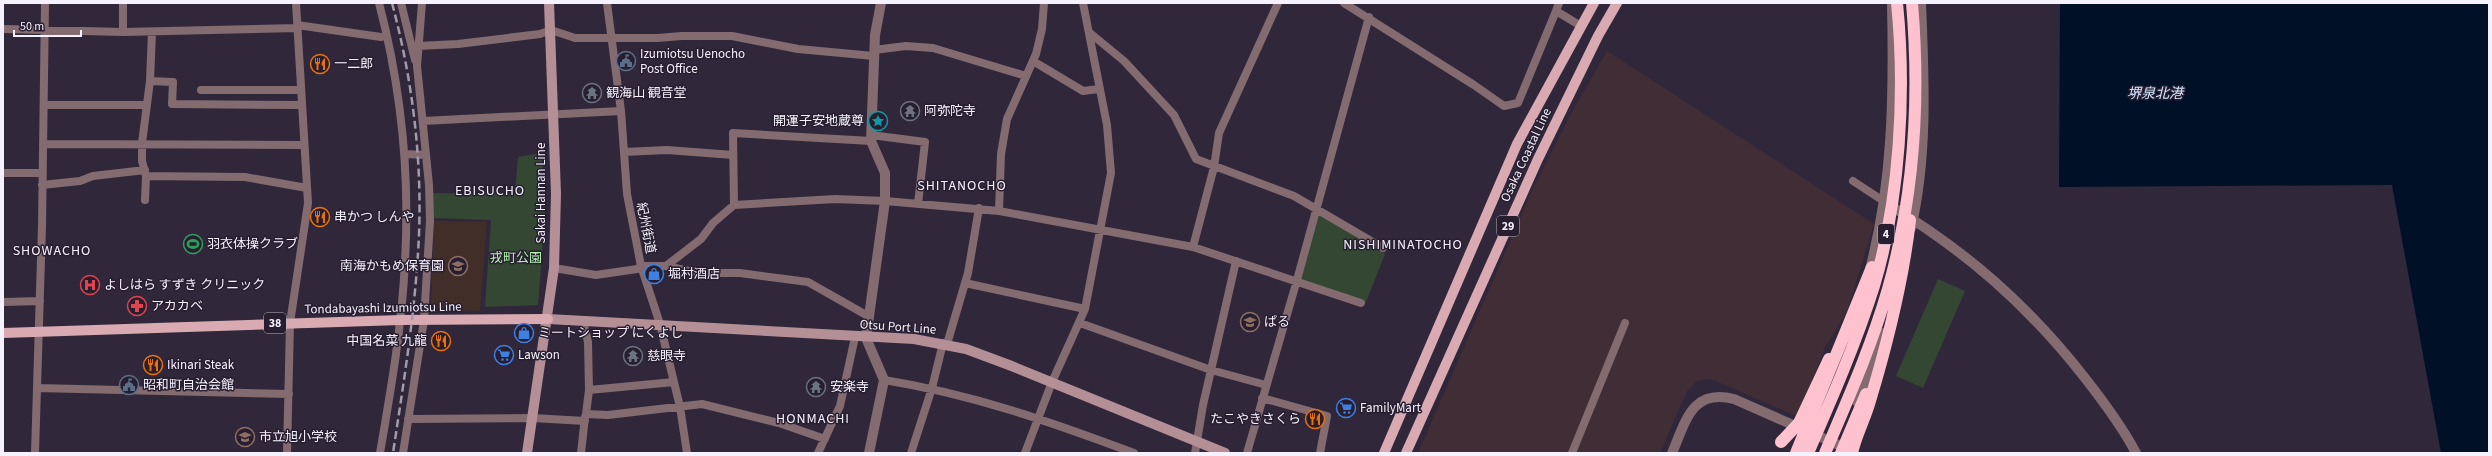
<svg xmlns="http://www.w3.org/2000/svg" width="2492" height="456" font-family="'Source Sans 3','Noto Sans JP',sans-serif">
<rect width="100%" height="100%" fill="#31273b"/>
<path fill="#402d35" d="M1607,51L1874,224L1847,312L1825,347L1798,417L1716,381L1706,379L1697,381L1687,391L1660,453H1418L1532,191L1572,112Z"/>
<path fill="#422e29" d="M434,221L487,222L480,311L431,309Z"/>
<path fill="#334732" d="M542,153L545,216L538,305L485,307L491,220L433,218L432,193L515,194L518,157Z
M1318,214L1385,254L1366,302L1301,279Z
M1938,279L1965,291L1923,388L1896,376Z"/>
<path fill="#001027" d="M2060,3H2489V453H2441L2392,185L2059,187Z"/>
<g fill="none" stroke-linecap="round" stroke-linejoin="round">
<path stroke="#836b70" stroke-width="8" d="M379,3C401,87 410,174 405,261C402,326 391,389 380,453
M401,3L415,60
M607,3L621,111L627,194L641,266L660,324L680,407L687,453
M1344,3L1474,85L1504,106L1518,103L1556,11L1581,26
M1556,11L1559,3
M297,25L381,37
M3,29L123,32L297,28
M123,32V3
M1090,33L1124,61L1174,115L1196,159L1294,196L1383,248
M418,46L458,44L540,34L551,30L575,38H657L682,36H732L798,49L874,56
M874,50L906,46L933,48L1026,76
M1033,61L1083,91L1099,89
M150,81L173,82L172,104L301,105
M201,90H301
M45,105H147
M423,121L621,111
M871,135L925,142L918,204
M43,144L304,145
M624,152L667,150L733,155
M405,154L426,155
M3,173H42
M146,176L245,177L307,188
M1853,181L1885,202
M42,185L80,181L93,176L145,170
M145,200L146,176L142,161V143L150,81L152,32
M734,205L733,133L871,141
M999,211L1001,154L1007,119L1036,54L1042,29L1044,3
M1193,247L1214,167L1219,133L1278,3
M666,266L701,239L713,223L734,205L835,199L885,201L999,211L1193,247L1361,303
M554,268L596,275L637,269L641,266H666L698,273H740L808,282L868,316
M965,283L1085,309
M3,302L40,301
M583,321L588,342L589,390
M1080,323L1211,370L1266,385
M947,344L968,273L979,208
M884,380C972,394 1051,422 1134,453
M674,382L589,390L586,414L608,415L702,404L779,423L825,439
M37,388L289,394
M1262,398L1327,416L1320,453
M408,419L533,418L585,421
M35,453L42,226L45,3
M287,453L290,323L308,203L296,3
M403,453L424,320L430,221L429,185L417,66L422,3
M581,453L585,417
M818,453L840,406L855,337
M911,453L932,388L943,343
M1025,453L1052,382L1085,309L1111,173L1107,125L1083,3
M1195,453L1203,405L1236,261
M1247,453L1297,280L1369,17
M1572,453L1625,323"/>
<path stroke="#836b70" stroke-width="10" d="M1886,203C1965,250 2028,305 2085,378C2103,401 2122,426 2136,453
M1911,228C1928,155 1924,77 1921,3
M1869,273C1893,185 1894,95 1892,4
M1857,402L1884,333
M869,453L884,380L866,338L885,201V173L871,141L875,35L881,3
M1672,453C1686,421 1692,388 1734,399L1850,450"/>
<path stroke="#b48f96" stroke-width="10" d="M548,319L914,339L966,349L1009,365L1225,453
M527,453L554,268L556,194L549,3"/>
<path stroke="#daaab3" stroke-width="10" d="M3,333L401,320L548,319
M1384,453L1517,144L1594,3
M1406,453L1538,159L1598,36L1617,3"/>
<path stroke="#fdc2ce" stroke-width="12" d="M1799,423L1829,359"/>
<path stroke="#a29bab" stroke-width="2.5" stroke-dasharray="8 4" stroke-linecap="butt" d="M392,3C412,78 422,156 419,234C416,307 404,380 393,453"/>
<path stroke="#fdc2ce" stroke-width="12" d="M1781,442L1799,423
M1796,453L1872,267
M1808,453C1832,398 1856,343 1874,286C1900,199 1906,93 1897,3
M1825,453C1848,399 1872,345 1888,289C1914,197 1920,97 1912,3
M1841,453L1866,394
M1852,453C1856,435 1865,419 1870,401C1888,341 1903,282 1910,220"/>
</g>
<defs>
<symbol id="civic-ring" viewBox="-11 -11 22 22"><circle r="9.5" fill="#271e30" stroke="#5c6f8a" stroke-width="1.5"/><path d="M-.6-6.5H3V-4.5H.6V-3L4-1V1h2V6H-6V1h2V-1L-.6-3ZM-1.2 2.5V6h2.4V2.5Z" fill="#5c6f8a"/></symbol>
<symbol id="restaurant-ring" viewBox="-11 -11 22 22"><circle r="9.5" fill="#271e30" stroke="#e8710a" stroke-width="1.5"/><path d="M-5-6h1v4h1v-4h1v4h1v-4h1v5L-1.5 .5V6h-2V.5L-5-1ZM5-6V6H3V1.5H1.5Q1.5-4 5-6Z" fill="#e8710a"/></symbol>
<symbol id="temple-ring" viewBox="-11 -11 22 22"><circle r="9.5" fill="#271e30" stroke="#6b7280" stroke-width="1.5"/><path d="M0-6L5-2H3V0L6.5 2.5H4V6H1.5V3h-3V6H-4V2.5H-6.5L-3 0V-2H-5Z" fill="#6b7280"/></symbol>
<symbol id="sight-ring" viewBox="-11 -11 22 22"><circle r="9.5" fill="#271e30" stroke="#0f9aa8" stroke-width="1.5"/><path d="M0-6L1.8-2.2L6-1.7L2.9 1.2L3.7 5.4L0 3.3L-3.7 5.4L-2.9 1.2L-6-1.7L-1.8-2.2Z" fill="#0f9aa8"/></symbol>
<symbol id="stadium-ring" viewBox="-11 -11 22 22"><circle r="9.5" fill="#271e30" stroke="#2e9e5b" stroke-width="1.5"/><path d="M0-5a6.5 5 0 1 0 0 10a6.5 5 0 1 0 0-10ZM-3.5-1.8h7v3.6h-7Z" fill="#2e9e5b"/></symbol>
<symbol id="school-ring" viewBox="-11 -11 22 22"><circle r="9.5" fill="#271e30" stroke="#8d6e63" stroke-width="1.5"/><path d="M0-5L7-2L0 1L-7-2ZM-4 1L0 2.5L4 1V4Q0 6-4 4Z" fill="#8d6e63"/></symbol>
<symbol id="shop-ring" viewBox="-11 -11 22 22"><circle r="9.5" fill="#271e30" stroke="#3f7fe0" stroke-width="1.5"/><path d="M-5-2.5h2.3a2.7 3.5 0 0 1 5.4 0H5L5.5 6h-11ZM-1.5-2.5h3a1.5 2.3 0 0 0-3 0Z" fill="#3f7fe0"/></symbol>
<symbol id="hospital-ring" viewBox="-11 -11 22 22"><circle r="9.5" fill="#271e30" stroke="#e0444e" stroke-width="1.5"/><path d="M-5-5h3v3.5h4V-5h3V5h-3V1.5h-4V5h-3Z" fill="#e0444e"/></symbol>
<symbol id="pharmacy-ring" viewBox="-11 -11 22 22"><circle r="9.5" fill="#271e30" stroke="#e0444e" stroke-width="1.5"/><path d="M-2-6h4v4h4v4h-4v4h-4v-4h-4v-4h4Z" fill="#e0444e"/></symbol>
<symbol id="supermarket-ring" viewBox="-11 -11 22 22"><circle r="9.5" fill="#271e30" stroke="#3f7fe0" stroke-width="1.5"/><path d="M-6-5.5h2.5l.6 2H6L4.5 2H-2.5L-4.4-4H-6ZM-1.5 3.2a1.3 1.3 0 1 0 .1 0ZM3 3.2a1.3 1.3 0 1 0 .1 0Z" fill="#3f7fe0"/></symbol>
</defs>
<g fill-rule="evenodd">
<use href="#civic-ring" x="615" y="50" width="22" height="22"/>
<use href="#restaurant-ring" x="309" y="53" width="22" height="22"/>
<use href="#temple-ring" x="581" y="82" width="22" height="22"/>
<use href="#temple-ring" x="899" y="100" width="22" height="22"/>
<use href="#sight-ring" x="867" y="110" width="22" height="22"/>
<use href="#restaurant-ring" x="309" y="206" width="22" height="22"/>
<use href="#stadium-ring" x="182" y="233" width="22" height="22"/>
<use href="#school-ring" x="447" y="255" width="22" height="22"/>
<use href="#shop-ring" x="643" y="263" width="22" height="22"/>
<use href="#hospital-ring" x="79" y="274" width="22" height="22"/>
<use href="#pharmacy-ring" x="126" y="295" width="22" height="22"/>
<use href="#school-ring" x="1239" y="311" width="22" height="22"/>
<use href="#shop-ring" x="513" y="322" width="22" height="22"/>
<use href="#restaurant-ring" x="430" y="330" width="22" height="22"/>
<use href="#supermarket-ring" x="493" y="344" width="22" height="22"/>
<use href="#temple-ring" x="622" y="345" width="22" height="22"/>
<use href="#restaurant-ring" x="142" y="354" width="22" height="22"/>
<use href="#civic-ring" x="118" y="374" width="22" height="22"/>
<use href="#temple-ring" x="805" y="376" width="22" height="22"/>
<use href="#supermarket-ring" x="1335" y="397" width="22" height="22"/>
<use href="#restaurant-ring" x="1304" y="408" width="22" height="22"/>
<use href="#school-ring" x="234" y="426" width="22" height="22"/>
</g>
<g text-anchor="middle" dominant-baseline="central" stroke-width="3" stroke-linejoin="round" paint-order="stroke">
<g fill="#271e30" stroke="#b8b2c0" stroke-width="1">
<rect x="1497" y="216" width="22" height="20" rx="3"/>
<rect x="1878" y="224" width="16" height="20" rx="3"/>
<rect x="264" y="313" width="22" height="20" rx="3"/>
</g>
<g font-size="12" font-weight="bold" fill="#f6f1fe">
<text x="1508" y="226">29</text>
<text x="1886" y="234">4</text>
<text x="275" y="323">38</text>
</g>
<g font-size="13" fill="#f6f1fe" stroke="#271e30" text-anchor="start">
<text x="640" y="54">Izumiotsu Uenocho<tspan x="640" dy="15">Post Office</tspan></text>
<text x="334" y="64">一二郎</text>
<text x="606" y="93">観海山 観音堂</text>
<text x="924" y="111">阿弥陀寺</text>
<text x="864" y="121" text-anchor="end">開運子安地蔵尊</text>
<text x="334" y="217">串かつ しんや</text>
<text x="207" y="244">羽衣体操クラブ</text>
<text x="444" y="266" text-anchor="end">南海かもめ保育園</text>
<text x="668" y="274">堀村酒店</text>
<text x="104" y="285">よしはら すずき クリニック</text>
<text x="151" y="306">アカカベ</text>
<text x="1264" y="322">ぱる</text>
<text x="538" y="333">ミートショップ にくよし</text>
<text x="427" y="341" text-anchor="end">中国名菜 九龍</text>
<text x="518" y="355">Lawson</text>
<text x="647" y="356">慈眼寺</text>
<text x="167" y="365">Ikinari Steak</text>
<text x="143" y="385">昭和町自治会館</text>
<text x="830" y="387">安楽寺</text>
<text x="1360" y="408">FamilyMart</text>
<text x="1301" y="419" text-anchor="end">たこやきさくら</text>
<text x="259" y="437">市立旭小学校</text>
</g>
<g font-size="13" fill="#f6f1fe" stroke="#271e30">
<text transform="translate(1526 155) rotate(-65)">Osaka Coastal Line</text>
<text transform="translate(541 193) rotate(-90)">Sakai Hannan Line</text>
<text transform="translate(646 228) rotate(79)">紀州街道</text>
<text transform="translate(383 308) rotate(-1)">Tondabayashi Izumiotsu Line</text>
<text transform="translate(898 327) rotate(4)">Otsu Port Line</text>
</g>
<g font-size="13" fill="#b8f0b4" stroke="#271e30">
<text x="516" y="258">戎町公園</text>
</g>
<g font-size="14" font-style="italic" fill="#d2e6fe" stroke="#271e30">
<text x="2155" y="94">堺泉北港</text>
</g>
<g font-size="14" letter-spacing="1" fill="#f6f1fe" stroke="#271e30">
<text x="962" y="186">SHITANOCHO</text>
<text x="490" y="191">EBISUCHO</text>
<text x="1403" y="245">NISHIMINATOCHO</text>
<text x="52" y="251">SHOWACHO</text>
<text x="813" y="419">HONMACHI</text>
</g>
</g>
<rect width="2492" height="456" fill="none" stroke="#f6f1fe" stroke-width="8"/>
<path d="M14 30v6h67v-6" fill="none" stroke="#f6f1fe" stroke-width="2"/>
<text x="20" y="30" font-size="12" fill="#f6f1fe" stroke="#271e30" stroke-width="3" paint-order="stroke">50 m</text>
</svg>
